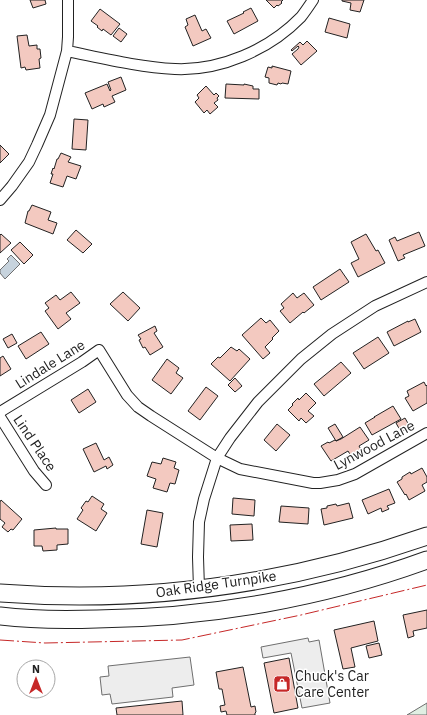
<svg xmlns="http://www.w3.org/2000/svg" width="427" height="715" font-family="'IBM Plex Sans',sans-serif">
<rect width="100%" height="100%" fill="#fff"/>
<path fill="#e0efe3" stroke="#6f6f6f" d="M427,703V715H407Z"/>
<path fill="#ededed" stroke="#6f6f6f" d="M308,638L309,642L319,640L330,703L302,708L291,653L263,658L261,647Z
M190,657L194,685L172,688L173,697L112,704L110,694L102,695L100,677L109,676L108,666Z"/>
<path fill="#c7d3dd" stroke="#6f6f6f" d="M11,255L20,264L5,279L0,273V270L9,261L7,259Z"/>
<path fill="#f3c9c0" stroke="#222" d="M30,0H45L46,4L33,8Z
M266,0H283L281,2L282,3L278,6L277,5L274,8Z
M342,0H364L360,12L350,10L351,3L342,1Z
M251,8L258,21L234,34L227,21L244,13L243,12Z
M100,9L120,24L111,35L103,29L102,31L97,27L98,26L91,21Z
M195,15L202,31L206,29L211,38L193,46L185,27L188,25L186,19Z
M329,18L350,24L347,38L325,32Z
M119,28L127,34L121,42L113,36Z
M27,35L29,46L37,45V49H40L41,58L39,59L40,68L26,70L25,67L21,68L17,36Z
M307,41L317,51L301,65L292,54L298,49L299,47L298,46L292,51L291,50L300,42L303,45Z
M272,66L291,71L288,84L282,83L281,84L278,83L277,85L269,83V78L265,77L268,67L272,68Z
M121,77L126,90L112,96L115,102L104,107L103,104L92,109L85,93L107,84L110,91L111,90L108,82Z
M226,84L244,85V84L253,86V89H259V99L225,98Z
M206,86L214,95L216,93L219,96L217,98L218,100L214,103L218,107L210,114L207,110L204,113L195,102L199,98L197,95Z
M74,119L88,120L86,150L72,149Z
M0,145L9,154L0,163Z
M61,153L71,157L68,162L81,166L76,179L67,176L63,187L50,183L53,174H51L53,168L54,169L57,159H58Z
M32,205L51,212L48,220L57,223L53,234L25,223L28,211H29Z
M76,230L92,244L83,253L67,240Z
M419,232L425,246L403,255L405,258L398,261L389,240L395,237L397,241Z
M1,234L11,243L0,253V235Z
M366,234L376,251L378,250L385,263L358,277L351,263L359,259L351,242Z
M20,242L33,255L24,264L11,250Z
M340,269L349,282L321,300L313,287Z
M71,292L80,303L66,313L71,319L58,329L45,311L49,308L45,303L56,295L60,300Z
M123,292L140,308L128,321L110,304Z
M293,293L297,298L304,293L314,305L304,313L303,312L290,323L280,311L284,308L281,304Z
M261,318L266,323L270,320L279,331L272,338L273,339L265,347L270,353L263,359L242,335Z
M415,319L421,332L394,346L387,332L408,321V322Z
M155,326L157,331L154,333L163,347L150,355L145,347L143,348L139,340L141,339L138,335Z
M41,332L49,344L26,359L18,346Z
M12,334L17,343L8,348L3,339Z
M378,337L389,353L364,369L353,353Z
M231,347L237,351L239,349L250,359L230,381L211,364L218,357L220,358Z
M3,356L11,369L0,376V358Z
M167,359L179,368L176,373L183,378L171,394L152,380Z
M341,362L351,373L324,396L314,384Z
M235,378L242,386L235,392L228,385Z
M424,382L426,386L427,385V403L413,411L405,398L409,396L407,391Z
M206,387L218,396L200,420L188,411Z
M88,389L96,402L79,413L71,400Z
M306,393L316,403L308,411L314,416L306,423L301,418L299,421L288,410L293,405L292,404L298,398L299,400Z
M393,406L401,419L372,435L365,423L375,417H374Z
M405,418L410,427L401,432L396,423Z
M277,424L290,435L276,451L264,440Z
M335,424L343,437L336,441L328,428Z
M360,427L369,440L359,446L364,455L354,461L348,451L331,461L321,446L328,442L329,443L335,440L336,441L341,439Z
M96,443L104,460L109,457L113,465L107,469L106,466L94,472L83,449Z
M163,458L176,462L174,468L179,470L175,484L170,483L167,492L153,488L156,479L147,476L152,462L161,464Z
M422,468L427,477V482L422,485L425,491L409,500L406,494L405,495L397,482L402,479V477L410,472L411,474Z
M389,489L395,503L387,506L389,509L382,512L381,508L368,514L362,500Z
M92,496L104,504L101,509L107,513L96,531L77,519L83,510L81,508L86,501L88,502Z
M233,498L255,500L254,516L232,514Z
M1,500L22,519L13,530L11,529L8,532L2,527L5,523L0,519V502Z
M349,503L353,518L324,525L321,509L327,508V506L336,504L337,506Z
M281,506L309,508L308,524L279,522Z
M147,510L163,513L157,547L141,544Z
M252,524L253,540L231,541L230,525Z
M56,528V529H68V544L57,545V550L43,551L42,546H34V530Z
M427,610V628L413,631L414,636L408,638L403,615Z
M374,621L378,641L351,648L355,667L343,669L334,630Z
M379,643L382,655L369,658L366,646Z
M289,658L298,708L274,713L264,663Z
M243,667L251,707L255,706L256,712L255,713V715H227L226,711L221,712L220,706L225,705L222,689H219L216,672Z
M182,701L183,715H117L116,708Z"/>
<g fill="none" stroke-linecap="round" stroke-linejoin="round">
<defs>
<path id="minor" d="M67,51C102,58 138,67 175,69C220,71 269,50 301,17C305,12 309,6 313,0
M0,200L12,186L29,162L37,145L50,115L67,51L68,37V0
M0,412L82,362L99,350L127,395L138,407L151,416L217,458L240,469L313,483H320L338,480L355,474L427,433
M0,417L34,471L46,485
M199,589L198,557L199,522L204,499L217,458L230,438L258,402L301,359L332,334L375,306L427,282"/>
<path id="trunk" d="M0,593C145,604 290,584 427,536
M0,616C32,620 65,620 97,619C208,618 323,598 427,560"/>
</defs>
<use href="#minor" stroke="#222" stroke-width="12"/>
<use href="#trunk" stroke="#222" stroke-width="19"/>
<use href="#minor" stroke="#fff" stroke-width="10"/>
<use href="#trunk" stroke="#fff" stroke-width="17"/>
<path stroke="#c62828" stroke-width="1" stroke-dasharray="14 3 2 3" stroke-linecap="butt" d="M0,640L45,643L182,640L301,615L427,585"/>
</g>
<defs>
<symbol id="shop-square" viewBox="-11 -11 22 22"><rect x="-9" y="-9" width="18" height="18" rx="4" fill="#c62828" stroke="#fff"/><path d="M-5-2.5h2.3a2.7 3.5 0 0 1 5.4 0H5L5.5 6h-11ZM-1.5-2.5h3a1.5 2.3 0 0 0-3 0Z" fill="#fff"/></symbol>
</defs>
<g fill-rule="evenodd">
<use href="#shop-square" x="272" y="674" width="20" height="20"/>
</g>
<g text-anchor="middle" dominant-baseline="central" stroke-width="3" stroke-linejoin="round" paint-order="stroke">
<g font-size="14" fill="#222" stroke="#fff">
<text transform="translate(50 364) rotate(-32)">Lindale Lane</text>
<text transform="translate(35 443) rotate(56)">Lind Place</text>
<text transform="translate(374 445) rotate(-28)">Lynwood Lane</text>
<text transform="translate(216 584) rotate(-8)">Oak Ridge Turnpike</text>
</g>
<g font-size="14" fill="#222" stroke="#fff" text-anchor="start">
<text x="295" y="676">Chuck's Car<tspan x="295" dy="16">Care Center</tspan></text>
</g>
</g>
<g transform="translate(36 679)"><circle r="19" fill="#ffffff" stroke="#a7a7a7"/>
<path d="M0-3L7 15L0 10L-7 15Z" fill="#c62828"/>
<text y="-6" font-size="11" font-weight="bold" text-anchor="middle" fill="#222222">N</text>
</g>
</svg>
